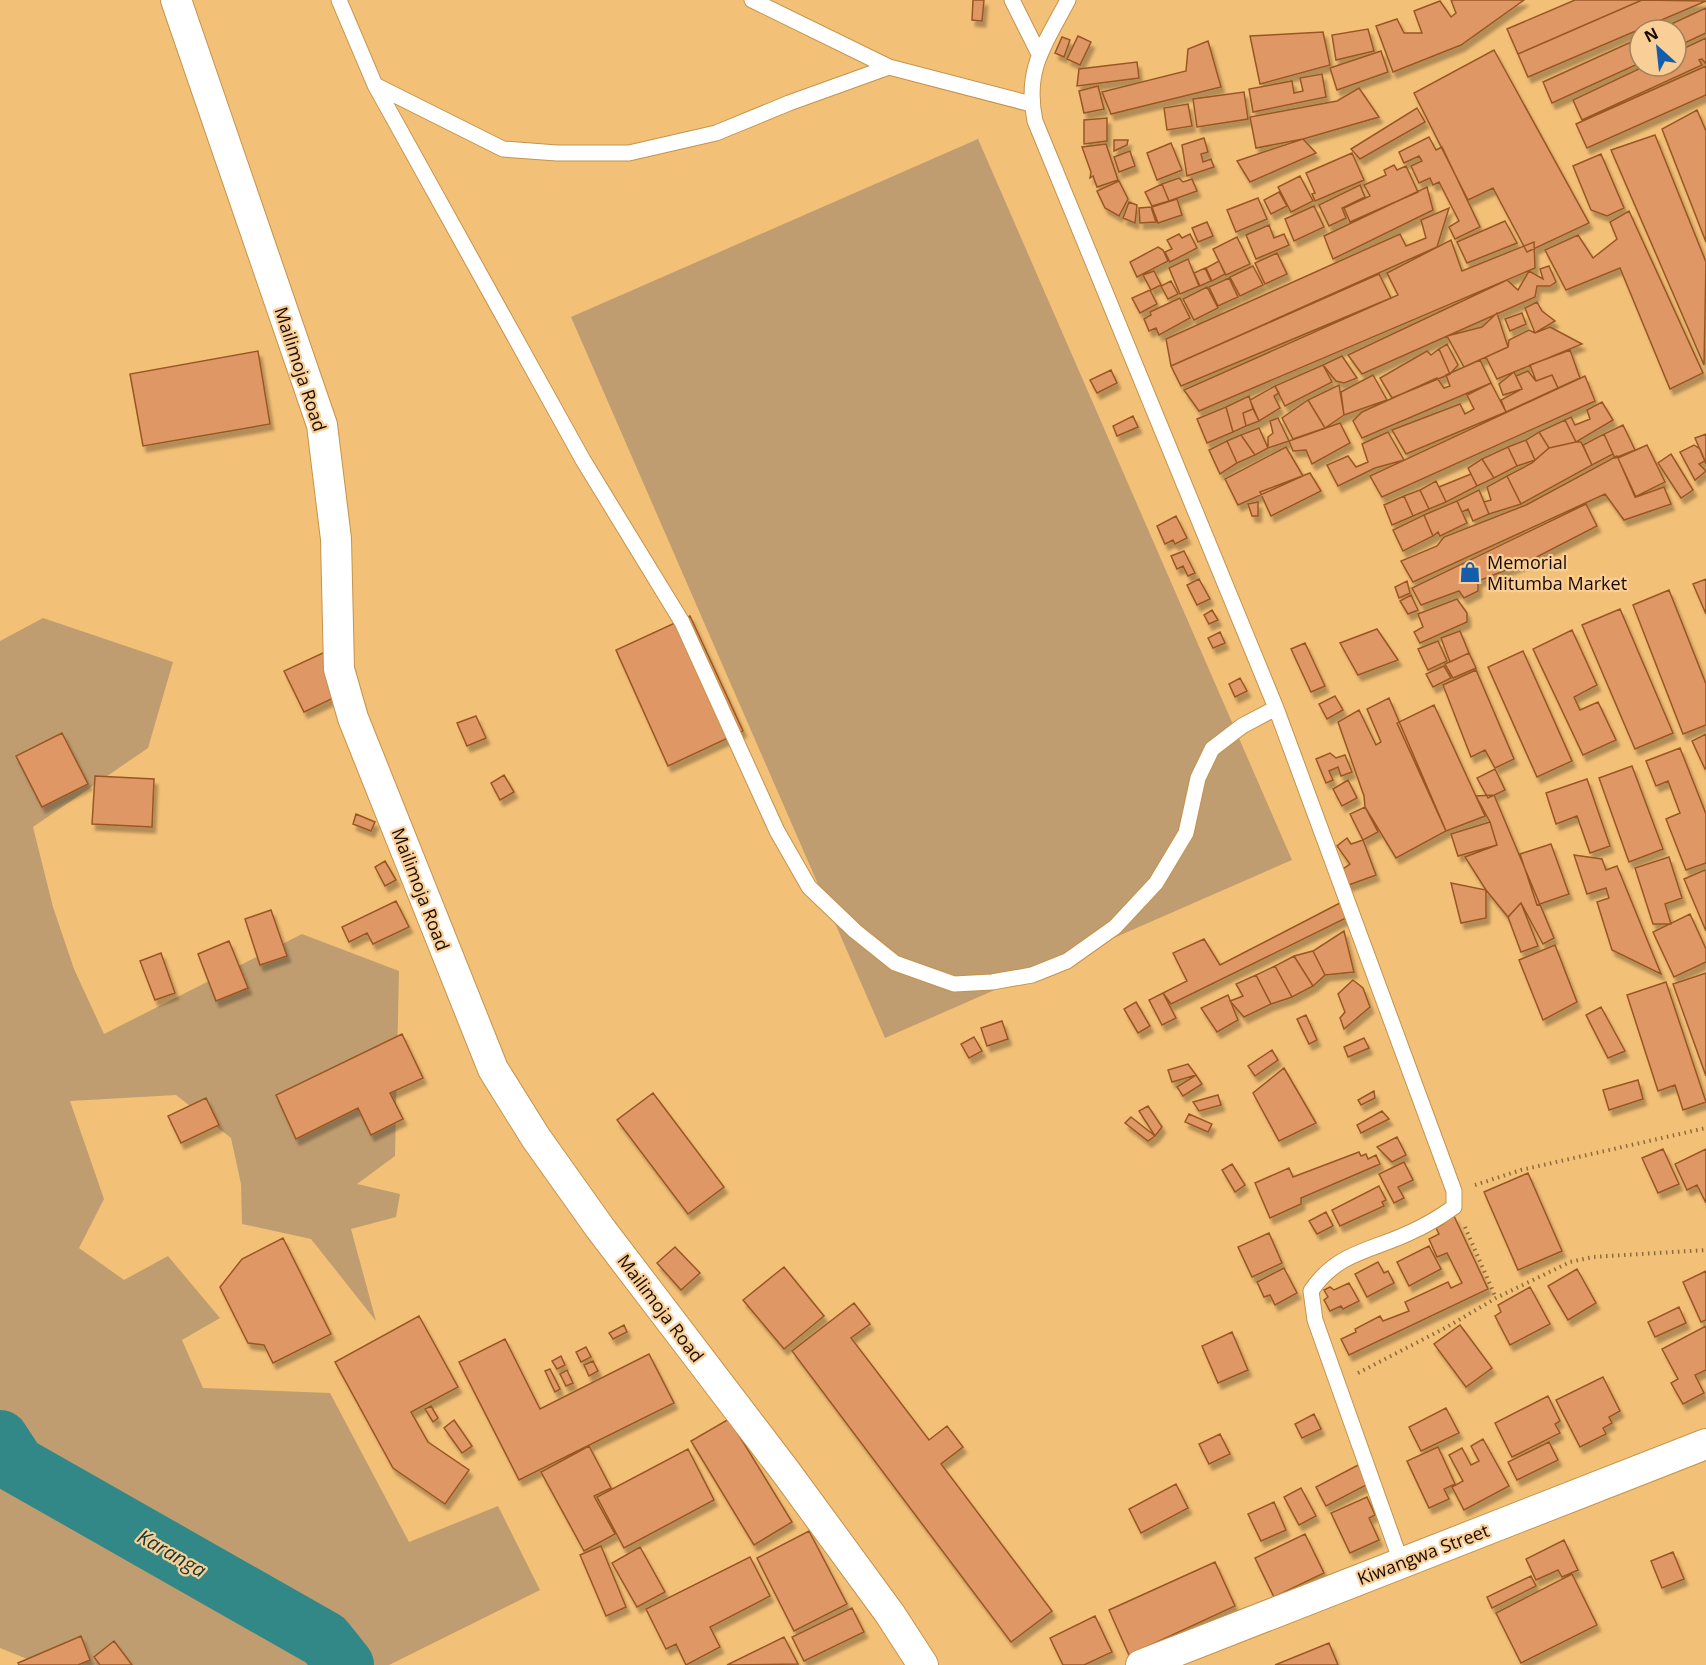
<svg xmlns="http://www.w3.org/2000/svg" width="1706" height="1665" font-family="'Open Sans',sans-serif">
<defs>
<filter id="shadow"><feDropShadow dx="3.5" dy="6" stdDeviation="1.5" flood-color="#0004"/></filter>
</defs>
<rect width="100%" height="100%" fill="#f3c077"/>
<path fill="#bf9d70" d="M978,139L1292,860L885,1038L571,317Z
M43,618L173,662L148,748L33,827L53,907L74,969L104,1034L302,934L399,971L395,1156L357,1184L400,1194L396,1217L351,1229L376,1321L311,1239L242,1224L241,1184L231,1138L176,1095L70,1101L104,1199L79,1248L124,1280L168,1256L220,1318L182,1340L203,1388L330,1393L409,1542L498,1506L540,1590L389,1665H42L0,1648V641Z"/>
<g fill="none" stroke-linecap="round" stroke-linejoin="round">
<path stroke="#318887" stroke-width="58" d="M0,1439L17,1465L325,1640L345,1665"/>
</g>
<path fill="#df9766" stroke="#995724" stroke-width="1.5" filter="url(#shadow)" d="M973,0H984L982,21L972,20Z
M1451,0H1524L1461,45L1393,72L1376,26L1397,19L1404,33H1422L1414,11L1440,1L1451,17L1456,13Z
M1575,0H1642L1518,54L1507,29Z
M1642,0L1706,1L1528,77L1518,54Z
M1706,8V33L1676,47V30H1658Z
M1368,29L1374,51L1336,60L1332,35Z
M1323,32L1330,65L1260,84L1250,36Z
M1078,36L1091,42L1080,65L1067,59Z
M1062,37L1070,40L1064,57L1055,53Z
M1640,38V63L1552,103L1543,82Z
M1706,38V64L1702,59L1699,60L1702,65L1582,120L1573,100L1645,66H1676V52Z
M1208,41L1221,87L1111,114L1102,92L1186,71L1188,49Z
M1494,50L1589,223L1527,252L1493,188L1468,200L1414,93Z
M1381,51L1388,72L1337,90L1330,68Z
M1137,62L1139,78L1077,86L1079,69Z
M1706,66V95L1587,148L1576,124Z
M1322,74L1326,97L1253,112L1249,89L1292,81L1294,93L1303,91L1300,78Z
M1098,86L1104,109L1084,113L1079,91Z
M1359,88L1379,117L1303,139L1256,148L1250,117L1337,101Z
M1244,92L1248,119L1197,127L1193,99Z
M1188,104L1192,126L1167,130L1164,108Z
M1417,108L1425,122L1360,159L1351,149Z
M1697,110L1706,131V242L1662,129Z
M1107,118V141L1084,144V120Z
M1655,135L1706,262L1704,365L1611,150Z
M1429,137L1436,150L1442,147L1480,227L1455,239L1449,227L1459,221L1439,182L1433,185L1430,178L1419,183L1411,166L1422,161L1419,156L1404,163L1399,152Z
M1204,138L1208,152L1201,154L1203,162L1211,159L1214,167L1187,176L1182,145Z
M1303,139L1316,153L1250,182L1237,161Z
M1114,140H1128L1127,145L1114,151Z
M1171,143L1182,170L1157,180L1147,153Z
M1106,144L1118,180L1097,187L1093,176L1090,178L1091,172L1082,147Z
M1130,151L1135,166L1119,172L1114,157Z
M1352,153L1364,180L1315,201L1312,194L1315,193L1306,173Z
M1601,154L1624,208L1607,216L1591,210L1573,166Z
M1394,165L1397,170L1406,166L1418,192L1350,222L1344,208L1370,196L1364,185L1386,175L1384,170Z
M1300,176L1313,201L1291,212L1278,187Z
M1179,178L1183,182L1192,179L1197,191L1169,201L1162,184Z
M1119,181L1128,199L1119,216L1105,208L1097,191Z
M1162,184L1169,201L1152,206L1145,192Z
M1360,185L1365,197L1342,208L1346,218L1329,226L1319,205Z
M1427,187L1433,210L1333,259L1324,236Z
M1279,192L1287,206L1271,214L1264,200Z
M1258,198L1267,219L1236,232L1227,210Z
M1177,199L1182,215L1158,223L1152,207Z
M1129,202L1137,205L1135,223L1123,218Z
M1314,206L1324,227L1294,241L1285,219Z
M1151,207L1156,222L1140,223L1139,208Z
M1449,208L1437,247L1171,366L1166,339L1400,234L1406,246L1426,238L1421,220Z
M1629,211L1703,373L1670,389L1620,268L1566,290L1545,250L1578,235L1593,258L1617,239L1610,222Z
M1505,221L1517,243L1467,263L1457,242Z
M1207,222L1213,236L1198,242L1192,228Z
M1269,225L1274,238L1284,234L1289,245L1256,259L1246,235Z
M1179,234L1182,238L1190,234L1197,248L1170,262L1165,252L1172,249L1167,240Z
M1237,237L1250,264L1226,275L1213,249Z
M1451,240L1462,271L1534,242L1535,268L1199,411L1184,390L1398,295L1387,273Z
M1158,247L1163,250L1168,261L1137,277L1130,262Z
M1277,253L1287,274L1265,284L1255,263Z
M1188,259L1199,286L1180,294L1169,268Z
M1219,261L1225,274L1212,281L1206,268Z
M1253,266L1263,285L1240,296L1230,277Z
M1549,266L1556,282L1550,286H1537L1535,297L1362,374L1348,355L1507,280L1518,290L1529,271L1543,279L1540,269Z
M1205,268L1211,281L1200,286L1194,273Z
M1154,271L1161,285L1151,290L1143,275Z
M1379,274L1391,298L1181,386L1171,366Z
M1229,278L1238,297L1218,306L1209,287Z
M1171,281L1178,294L1168,299L1161,286Z
M1207,287L1218,308L1194,320L1183,299Z
M1150,290L1157,304L1140,313L1132,298Z
M1180,298L1190,318L1159,335L1156,328L1149,331L1144,319L1151,315L1150,312Z
M1537,302L1542,311L1555,321L1535,333L1525,308Z
M1497,313L1508,347L1464,367L1447,336L1482,327Z
M1522,313L1526,324L1510,331L1505,319Z
M1550,327L1582,344L1497,379L1486,357L1508,347L1509,340L1529,330L1535,333Z
M1447,344L1458,365L1450,374L1439,349Z
M1439,349L1450,374L1392,398L1380,378L1427,351L1431,355Z
M1570,350L1580,378L1558,388L1552,375L1536,381L1530,365Z
M258,351L270,424L143,446L130,374Z
M1342,356L1357,378L1344,383L1336,381L1323,365Z
M1480,360L1491,383L1362,438L1353,421L1362,412L1437,378L1444,388L1450,386L1446,375Z
M1323,365L1332,382L1285,406L1275,386Z
M1111,370L1117,383L1097,393L1090,380Z
M1528,371L1536,381L1552,375L1558,388L1506,412L1501,400L1522,389L1516,376Z
M1514,372L1522,389L1503,395L1499,384Z
M1373,375L1387,400L1344,415L1341,392Z
M1585,376L1595,401L1382,497L1370,476Z
M1491,383L1506,412L1406,454L1392,430L1460,404L1465,414L1474,409L1467,395Z
M1339,385L1344,415L1325,428L1308,400Z
M1275,386L1279,393L1274,396L1280,408L1259,421L1250,400Z
M1249,396L1253,409L1243,413L1246,426L1233,432L1226,407Z
M1308,400L1325,428L1293,439L1282,418Z
M1602,402L1613,420L1576,442L1565,420L1571,417L1575,425L1590,419L1587,410Z
M1226,407L1233,432L1207,443L1197,419Z
M1253,409L1259,421L1246,426L1243,413Z
M1133,416L1138,427L1117,436L1113,426Z
M1278,418L1289,441L1268,448V437L1273,433L1270,421Z
M1565,420L1576,442L1549,448L1539,432Z
M1340,423L1350,443L1312,464L1306,450L1293,451L1289,441Z
M1623,425L1635,450L1615,458L1604,434Z
M1259,428L1268,448L1255,455L1241,435Z
M1388,432L1404,460L1375,468L1338,486L1327,465L1348,456L1356,467L1368,462L1362,444Z
M1539,432L1549,448L1535,460L1526,440Z
M1604,434L1613,454L1592,465L1583,445Z
M1706,434V464L1695,438Z
M1241,435L1255,455L1237,463L1227,441Z
M1526,440L1535,460L1517,466L1508,447Z
M1227,441L1237,463L1220,474L1209,450Z
M1576,442H1581L1592,465L1521,504L1507,476L1532,463L1549,448Z
M1647,445L1665,482L1635,497L1618,458Z
M1694,445L1700,449L1705,461L1699,464L1706,471L1695,480L1680,452Z
M1286,447L1303,476L1238,505L1225,479Z
M1508,447L1517,466L1494,478L1482,459Z
M1671,454L1693,490L1681,498L1658,463Z
M1617,456L1636,497L1664,487L1671,504L1624,520L1605,494L1413,582L1401,561L1437,546L1444,537L1526,505Z
M1482,459L1494,478L1477,486L1468,468Z
M1310,473L1321,491L1271,516L1260,492Z
M1471,474L1477,486L1446,502L1439,487Z
M1507,476L1521,504L1489,514L1484,502L1491,500L1487,487Z
M1436,481L1446,502L1429,509L1420,490Z
M1420,490L1429,509L1413,516L1404,496Z
M1479,490L1489,514L1473,521L1468,509L1462,512L1457,501Z
M1404,496L1413,516L1392,525L1384,505Z
M1457,501L1467,523L1440,536L1438,532L1433,536L1424,515Z
M1258,502V516H1252L1248,504Z
M1586,504L1597,526L1527,562L1478,581V591L1464,598L1459,591L1421,605L1412,588Z
M1424,515L1433,536L1403,551L1393,530Z
M1176,516L1187,538L1175,544L1173,540L1165,544L1157,526Z
M1184,551L1195,573L1188,576L1183,566L1177,569L1171,556Z
M1199,579L1210,599L1197,605L1187,585Z
M1706,579V614L1693,584Z
M1407,581L1410,593L1399,598L1395,587Z
M1669,590L1706,684V725L1683,734L1633,605Z
M1411,595L1418,610L1408,614L1400,601Z
M1457,599L1467,613V622L1420,643L1414,632L1423,627L1418,614Z
M1620,609L1673,733L1635,749L1582,625Z
M1212,610L1218,620L1209,624L1204,615Z
M690,616L743,731L668,766L616,650Z
M1377,629L1398,660L1358,675L1340,643Z
M1572,630L1597,685L1574,697L1580,710L1598,702L1616,740L1583,755L1533,649Z
M1460,631L1469,653L1450,662L1441,638Z
M1220,632L1225,643L1213,648L1208,638Z
M1438,641L1447,661L1428,670L1418,649Z
M1305,643L1325,686L1311,692L1291,649Z
M1523,651L1572,761L1537,777L1488,667Z
M325,652L344,693L304,712L284,671Z
M1469,653L1476,668L1453,678L1445,664Z
M1444,666L1451,678L1433,687L1426,674Z
M1476,670L1514,759L1495,768L1485,750L1471,757L1443,685Z
M1240,678L1247,691L1235,697L1229,684Z
M1335,696L1343,710L1327,719L1319,704Z
M1389,698L1446,831L1396,858L1365,807L1364,796L1338,722L1359,710L1376,745L1381,742L1367,709Z
M1434,705L1485,816L1446,831L1397,723Z
M476,716L486,738L467,746L457,723Z
M62,733L88,784L42,807L16,756Z
M1706,734V768L1705,769L1692,741Z
M1680,748L1706,814V863L1686,870L1666,819L1680,813L1668,781L1656,786L1646,761Z
M1330,753L1336,758L1345,755L1352,772L1341,776L1338,767L1329,771L1333,780L1326,783L1316,759Z
M1632,766L1663,849L1629,862L1599,778Z
M1495,769L1505,790L1488,798L1477,778Z
M504,775L514,792L500,800L491,783Z
M95,776L154,779L152,827L92,824Z
M1587,779L1610,846L1590,853L1577,816L1556,824L1546,793Z
M1348,780L1357,798L1342,806L1333,789Z
M1494,795L1554,938L1543,944L1521,903L1508,917L1486,890L1465,857L1497,845L1490,822L1476,796Z
M1365,807L1378,832L1363,840L1350,814Z
M356,814L375,822L371,831L353,824Z
M1490,822L1497,845L1458,856L1451,834Z
M1347,838L1351,844L1363,840L1376,875L1346,886L1337,873L1350,864L1337,846Z
M1551,844L1569,894L1537,905L1520,854Z
M1574,855L1602,859L1606,870L1617,866L1661,974L1612,950L1597,902L1609,898L1606,888L1587,894Z
M1669,857L1682,898L1665,904L1671,924H1653L1635,868Z
M385,861L396,880L385,886L375,867Z
M1705,870L1706,872V931L1684,879Z
M1451,883L1486,890V918L1461,923Z
M396,901L409,927L373,944L367,933L349,942L342,927Z
M1340,903L1352,915L1171,1004L1163,993L1187,981L1173,953L1204,939L1220,965Z
M1521,903L1538,946L1521,952L1508,917Z
M271,910L287,956L260,965L245,919Z
M1690,914L1706,949V962L1674,977L1653,932Z
M1344,931L1354,972L1325,975L1313,951Z
M229,941L248,988L216,1001L198,954Z
M1555,945L1577,1002L1543,1020L1519,960Z
M1313,951L1325,975L1313,986L1294,956Z
M161,953L175,993L155,1000L140,961Z
M1294,956L1313,986L1292,997L1275,966Z
M1275,966L1292,997L1271,1004L1256,975Z
M1706,973V1076L1673,984Z
M1256,975L1271,1004L1244,1017L1230,1001L1243,996L1236,984Z
M1353,980L1363,988L1370,1007L1344,1029L1340,1018L1345,1012L1338,994Z
M1666,982L1706,1102L1683,1110L1675,1085L1658,1091L1627,995Z
M1163,993L1176,1018L1162,1025L1149,1000Z
M1228,995L1238,1020L1217,1032L1201,1008Z
M1136,1002L1150,1026L1138,1033L1124,1009Z
M1601,1007L1625,1051L1608,1058L1586,1015Z
M1306,1015L1317,1040L1309,1044L1297,1019Z
M1002,1021L1008,1039L987,1046L981,1028Z
M402,1034L423,1078L390,1093L403,1119L371,1135L358,1108L296,1139L276,1095Z
M974,1037L982,1051L969,1058L961,1044Z
M1364,1038L1369,1048L1348,1057L1344,1047Z
M1272,1050L1278,1060L1255,1076L1248,1066Z
M1188,1064L1196,1075L1172,1082L1168,1070Z
M1284,1068L1316,1123L1279,1141L1253,1093Z
M1196,1075L1202,1084L1183,1096L1177,1087Z
M1638,1080L1643,1099L1609,1110L1603,1090Z
M1374,1091L1375,1098L1361,1105L1358,1100Z
M653,1093L724,1187L688,1214L617,1120Z
M1218,1095L1221,1105L1199,1111L1193,1102Z
M206,1098L219,1125L181,1143L168,1116Z
M1148,1106L1162,1127L1155,1136L1139,1111Z
M1382,1111L1389,1119L1361,1133L1357,1125Z
M1189,1114L1212,1124L1208,1132L1185,1122Z
M1131,1117L1155,1136L1148,1141L1125,1123Z
M1397,1137L1406,1155L1392,1162L1377,1147Z
M1663,1149L1679,1184L1658,1193L1642,1158Z
M1706,1149V1203L1697,1185L1687,1190L1675,1164Z
M1359,1152L1361,1156L1366,1154L1368,1159L1376,1155L1380,1164L1301,1198V1204L1270,1218L1255,1183L1289,1168L1293,1177Z
M1404,1162L1413,1180L1398,1187L1404,1198L1394,1203L1379,1174Z
M1232,1164L1245,1185L1235,1192L1222,1170Z
M1528,1173L1562,1251L1518,1270L1484,1192Z
M1379,1186L1386,1200L1382,1202L1384,1206L1340,1226L1332,1210Z
M1326,1212L1333,1226L1317,1234L1309,1221Z
M1454,1216L1488,1289L1349,1355L1341,1339L1356,1332L1355,1329L1380,1316L1383,1321L1409,1311L1405,1302L1448,1282L1451,1288L1462,1283L1447,1253L1437,1257L1429,1239L1439,1234L1436,1228L1443,1224L1440,1219Z
M1269,1233L1282,1263L1252,1277L1238,1247Z
M283,1238L331,1334L273,1363L264,1345L248,1343L220,1287L242,1259Z
M1429,1246L1441,1269L1409,1286L1397,1262Z
M675,1247L700,1273L681,1290L657,1263Z
M1378,1262L1384,1273L1388,1271L1394,1283L1367,1297L1355,1274Z
M784,1267L824,1316L784,1349L743,1300Z
M1284,1268L1297,1293L1275,1305L1270,1295L1264,1297L1257,1282Z
M1577,1269L1596,1303L1568,1320L1548,1286Z
M1706,1271V1320L1701,1322L1683,1282Z
M1349,1283L1359,1301L1343,1309L1341,1306L1330,1311L1324,1300L1328,1297L1324,1290L1330,1287L1334,1290Z
M1530,1287L1550,1324L1510,1345L1495,1316L1501,1312L1498,1305Z
M854,1303L870,1324L851,1338L929,1440L947,1426L963,1447L941,1464L1052,1611L1011,1642L792,1351Z
M1679,1307L1686,1323L1655,1337L1648,1322Z
M419,1316L458,1387L411,1412L428,1442L469,1470L445,1504L393,1468L335,1362Z
M624,1325L627,1332L613,1339L609,1333Z
M1460,1325L1492,1368L1466,1387L1434,1344Z
M1706,1326V1370L1695,1375L1704,1393L1683,1404L1671,1383L1678,1379L1662,1349Z
M1232,1332L1248,1370L1218,1383L1202,1346Z
M505,1339L540,1409L649,1354L674,1403L519,1480L459,1362Z
M586,1347L591,1357L581,1362L576,1352Z
M561,1356L565,1365L557,1369L552,1361Z
M593,1361L598,1371L589,1376L584,1365Z
M550,1369L560,1389L555,1392L545,1371Z
M567,1370L573,1383L566,1386L560,1374Z
M1603,1377L1620,1411L1609,1417L1612,1423L1603,1428L1606,1434L1580,1447L1556,1400Z
M1548,1396L1560,1421L1555,1424L1560,1433L1512,1457L1495,1423Z
M431,1406L438,1418L433,1422L425,1409Z
M1446,1408L1459,1433L1421,1451L1409,1427Z
M1314,1414L1321,1429L1302,1438L1295,1424Z
M729,1419L792,1522L754,1545L691,1441Z
M454,1420L472,1446L462,1453L444,1428Z
M1220,1434L1230,1454L1209,1464L1199,1444Z
M1483,1439L1509,1486L1464,1510L1452,1487L1463,1481L1449,1455L1462,1448L1471,1465L1479,1461L1471,1446Z
M1549,1442L1558,1460L1517,1480L1508,1462Z
M589,1446L611,1488L594,1496L615,1534L584,1551L541,1472Z
M1438,1447L1455,1484L1444,1489L1449,1499L1429,1508L1407,1461Z
M688,1449L714,1500L624,1548L597,1497Z
M1360,1464L1370,1483L1326,1506L1316,1487Z
M1176,1484L1188,1508L1141,1533L1129,1509Z
M1301,1488L1316,1516L1299,1525L1284,1497Z
M1367,1497L1375,1515L1369,1518L1379,1540L1350,1553L1331,1513Z
M1274,1502L1286,1530L1261,1541L1248,1514Z
M809,1531L847,1604L794,1631L757,1558Z
M1305,1534L1324,1573L1274,1597L1255,1558Z
M1564,1540L1578,1570L1562,1577L1558,1570L1536,1580L1526,1559Z
M601,1546L626,1607L606,1616L580,1555Z
M640,1547L665,1592L637,1607L612,1563Z
M1673,1552L1684,1579L1662,1588L1651,1561Z
M750,1557L770,1596L710,1627L720,1647L686,1665L676,1644L666,1649L646,1609Z
M1215,1562L1235,1606L1129,1655L1109,1610Z
M1572,1574L1597,1625L1521,1663L1496,1613Z
M1531,1576L1536,1586L1492,1608L1487,1597Z
M852,1608L864,1632L804,1661L792,1637Z
M1095,1616L1112,1652L1084,1665H1063L1050,1638Z
M81,1636L90,1660L78,1665H19L18,1663Z
M784,1637L798,1664L727,1665Z
M114,1641L132,1665H100L94,1657Z
M1329,1643L1338,1665H1275Z"/>
<g fill="none" stroke-linecap="round" stroke-linejoin="round">
<defs>
<path id="lane" d="M339,0L375,85L583,460L682,622L777,831L809,887L855,931L895,963L954,984L992,982L1032,975L1067,961L1115,927L1156,883L1186,833L1198,778L1212,749L1242,726L1276,708
M752,0L889,67L1031,104
M1012,0L1039,54
M1068,0C1045,44 1024,69 1035,121L1276,708L1454,1191V1207C1440,1217 1425,1226 1409,1233C1371,1251 1337,1252 1311,1291L1315,1320L1401,1562
M375,85L503,149L557,153H629L716,133L789,103L889,67"/>
<path id="street" d="M176,0L322,425L336,539L339,669L353,718L493,1069L536,1138L600,1228L786,1472L890,1614L923,1665
M1141,1665L1706,1444"/>
</defs>
<use href="#lane" stroke="#c5934b" stroke-width="17"/>
<use href="#street" stroke="#c5934b" stroke-width="32"/>
<path stroke="#8d6b3f" stroke-width="4" stroke-dasharray="1.5 4.5" stroke-linecap="butt" d="M1475,1185L1521,1170L1706,1128
M1465,1227L1496,1298
M1358,1373L1447,1327L1496,1298L1570,1262L1593,1257L1706,1250"/>
<use href="#lane" stroke="#fff" stroke-width="15"/>
<use href="#street" stroke="#fff" stroke-width="30"/>
</g>
<defs>
<symbol id="shop-bare" viewBox="-9 -9 18 18"><path d="M-5-2.5h2.3a2.7 3.5 0 0 1 5.4 0H5L5.5 6h-11ZM-1.5-2.5h3a1.5 2.3 0 0 0-3 0Z" fill="#145dac" stroke="#f9cf97" stroke-width="2.5" paint-order="stroke"/></symbol>
</defs>
<g fill-rule="evenodd">
<use href="#shop-bare" x="1455" y="557" width="30" height="30"/>
</g>
<g text-anchor="middle" dominant-baseline="central" stroke-width="4.5" stroke-linejoin="round" paint-order="stroke">
<g font-size="18" fill="#190b00" stroke="#f9cf97">
<text transform="translate(301 369) rotate(72)">Mailimoja Road</text>
<text transform="translate(421 889) rotate(69)">Mailimoja Road</text>
<text transform="translate(661 1308) rotate(53)">Mailimoja Road</text>
<text transform="translate(1423 1554) rotate(-21)">Kiwangwa Street</text>
</g>
<g font-size="18" fill="#190b00" stroke="#f9cf97" text-anchor="start">
<text x="1487" y="562">Memorial<tspan x="1487" dy="21">Mitumba Market</tspan></text>
</g>
<g font-size="20" font-style="italic" fill="#0f3838" stroke="#f9cf97">
<text transform="translate(172 1553) rotate(30)">Karanga</text>
</g>
</g>
<g transform="translate(1658 48) rotate(333)"><circle r="28" fill="#f9cf97" stroke="#9f815b" stroke-width="1.5"/>
<path d="M0-4.5L10 22L0 15L-10 22Z" fill="#145dac"/>
<text y="-9" font-size="16" font-weight="bold" text-anchor="middle" fill="#190b00">N</text>
</g>
</svg>
